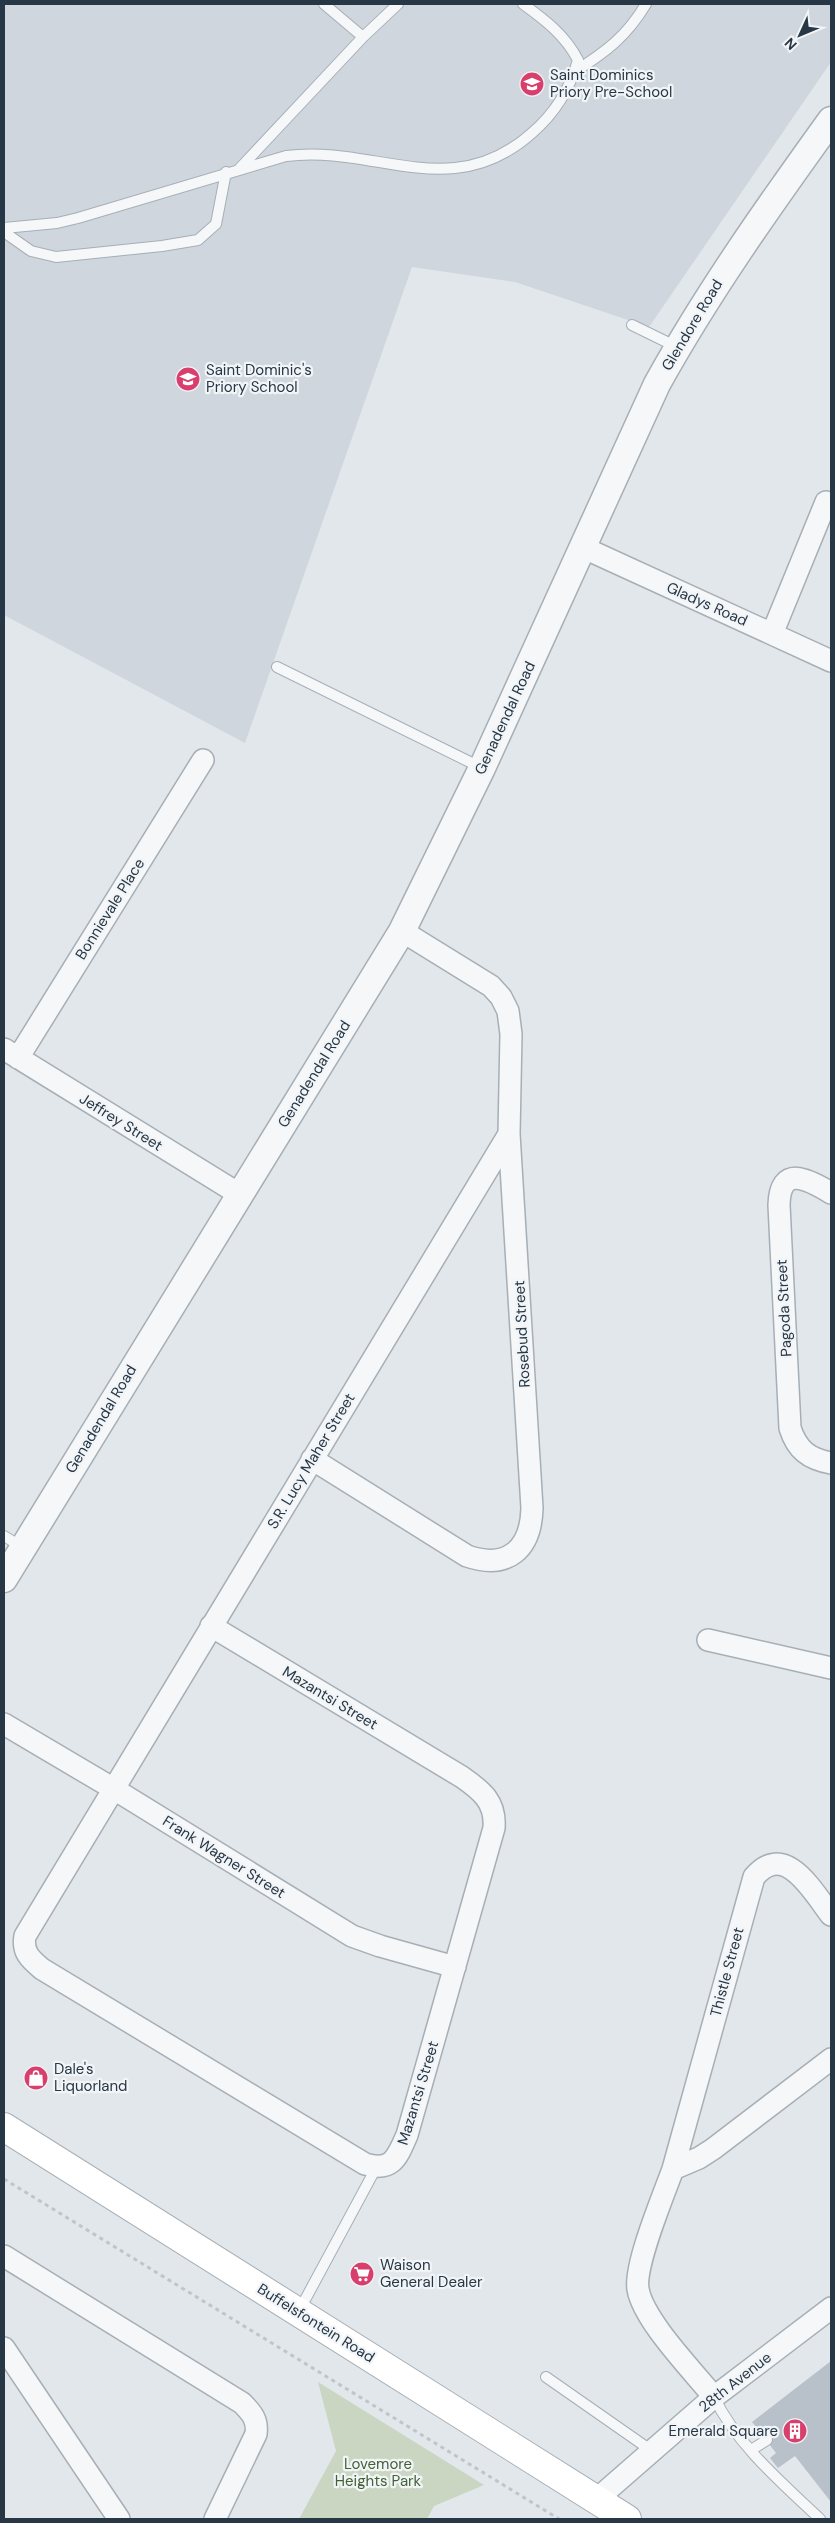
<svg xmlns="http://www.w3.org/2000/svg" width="835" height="2523" font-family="'DM Sans',sans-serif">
<rect width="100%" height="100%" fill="#e2e7eb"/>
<path fill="#d0d6dd" d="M4,4H831V62L649,327L515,282L412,267L245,743L4,615Z"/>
<path fill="#cad6c2" d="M318,2382L484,2485L434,2506L427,2519H299L336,2451Z"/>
<path fill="#b8c1c9" d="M831,2361V2502L795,2456L778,2468L770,2458L776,2453L752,2422Z"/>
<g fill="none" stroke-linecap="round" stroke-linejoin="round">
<defs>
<path id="service" d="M324,4L363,37
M574,72C606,52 627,36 646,4
M240,168L363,37L398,4
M4,228L57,223L78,218L286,156C375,144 451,205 532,133C554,114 570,89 578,60C565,35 545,20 523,4
M4,232L31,251L56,257L162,246L198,240L216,224L226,172
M632,325L677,347
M277,667L482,768
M4,1536L22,1547
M299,2311L376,2168
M546,2377L652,2451
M714,2397C737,2445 782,2483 820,2519
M751,2450L767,2440"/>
<path id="minor" d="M582,547L831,661
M772,634L826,502
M4,1049L239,1194
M18,1058L203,760
M831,1193C808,1179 780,1164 779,1205L790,1428C797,1450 809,1459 831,1463
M312,1459L467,1556C508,1570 531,1549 532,1508L509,1134L511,1034L508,1011L501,997L491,986L402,931
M211,1626L462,1777C482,1791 496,1802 494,1828L407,2135C397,2158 392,2172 365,2164L42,1969C30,1959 22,1952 25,1936L509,1134
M708,1640L831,1668
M4,1724L114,1789L352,1936L380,1946L455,1967
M673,2169L699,2158L713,2149L831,2059
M4,2256L242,2403C252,2413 258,2420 256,2434L215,2519
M4,2348L119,2519
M714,2397C693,2371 643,2320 638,2289C634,2265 664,2194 673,2169L754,1877C785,1840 813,1892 831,1915
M597,2499L714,2397L831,2308"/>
<path id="tertiary" d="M4,1579L402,931L482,768L657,384C708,292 769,206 831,120"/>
<path id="secondary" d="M4,2127L627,2519"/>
</defs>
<use href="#service" stroke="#a6afb6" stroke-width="12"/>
<use href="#minor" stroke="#a6afb6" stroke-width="24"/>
<use href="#tertiary" stroke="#a6afb6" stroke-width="29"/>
<use href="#secondary" stroke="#a6afb6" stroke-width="30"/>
<path stroke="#c0c5ca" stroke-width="3" stroke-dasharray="4 4" stroke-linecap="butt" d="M4,2179L559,2519"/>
<use href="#service" stroke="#f5f7f9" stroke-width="10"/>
<use href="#minor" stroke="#f5f7f9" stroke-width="21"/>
<use href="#tertiary" stroke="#f5f7f9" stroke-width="26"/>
<use href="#secondary" stroke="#fff" stroke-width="28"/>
</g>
<defs>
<symbol id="school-disc" viewBox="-11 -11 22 22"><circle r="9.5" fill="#d83f6c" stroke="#f2f5f8"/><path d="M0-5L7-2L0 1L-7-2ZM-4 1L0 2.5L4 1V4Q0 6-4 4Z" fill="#fff"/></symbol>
<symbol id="shop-disc" viewBox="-11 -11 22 22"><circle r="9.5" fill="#d83f6c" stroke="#f2f5f8"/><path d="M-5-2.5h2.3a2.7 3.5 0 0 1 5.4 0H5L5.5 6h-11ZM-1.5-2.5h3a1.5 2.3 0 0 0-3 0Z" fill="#fff"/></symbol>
<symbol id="supermarket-disc" viewBox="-11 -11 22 22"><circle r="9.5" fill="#d83f6c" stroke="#f2f5f8"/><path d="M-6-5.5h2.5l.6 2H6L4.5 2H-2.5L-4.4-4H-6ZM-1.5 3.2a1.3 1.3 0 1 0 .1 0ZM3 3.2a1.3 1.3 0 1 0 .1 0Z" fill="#fff"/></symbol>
<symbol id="building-disc" viewBox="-11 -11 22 22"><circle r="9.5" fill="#d83f6c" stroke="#f2f5f8"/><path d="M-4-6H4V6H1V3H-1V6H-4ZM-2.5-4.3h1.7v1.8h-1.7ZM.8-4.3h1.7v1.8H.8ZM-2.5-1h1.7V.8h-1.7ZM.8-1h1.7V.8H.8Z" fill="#fff"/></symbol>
</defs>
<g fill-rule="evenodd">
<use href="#school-disc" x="518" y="70" width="28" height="28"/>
<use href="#school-disc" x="174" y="365" width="28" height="28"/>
<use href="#shop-disc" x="22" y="2064" width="28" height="28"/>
<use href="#supermarket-disc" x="348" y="2260" width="28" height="28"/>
<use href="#building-disc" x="781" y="2417" width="28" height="28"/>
</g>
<g text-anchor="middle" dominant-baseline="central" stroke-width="4.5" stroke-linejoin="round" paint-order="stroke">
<g font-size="15" fill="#283745" stroke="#f2f5f8" text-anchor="start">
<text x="550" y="75">Saint Dominics<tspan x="550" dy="17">Priory Pre-School</tspan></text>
<text x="206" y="370">Saint Dominic's<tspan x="206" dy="17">Priory School</tspan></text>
<text x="54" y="2069">Dale's<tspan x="54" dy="17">Liquorland</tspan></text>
<text x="380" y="2265">Waison<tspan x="380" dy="17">General Dealer</tspan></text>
<text x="778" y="2431" text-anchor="end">Emerald Square</text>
</g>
<g font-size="15" fill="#283745" stroke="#f2f5f8">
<text transform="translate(692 325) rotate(-59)">Glendore Road</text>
<text transform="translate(707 604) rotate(24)">Gladys Road</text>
<text transform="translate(505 718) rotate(-65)">Genadendal Road</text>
<text transform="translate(110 909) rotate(-58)">Bonnievale Place</text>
<text transform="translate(314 1074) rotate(-58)">Genadendal Road</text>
<text transform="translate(121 1122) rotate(32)">Jeffrey Street</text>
<text transform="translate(784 1308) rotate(-93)">Pagoda Street</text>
<text transform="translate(522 1334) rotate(-93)">Rosebud Street</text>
<text transform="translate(101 1419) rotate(-59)">Genadendal Road</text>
<text transform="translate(311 1461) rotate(-59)">S.R. Lucy Maher Street</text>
<text transform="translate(330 1698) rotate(31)">Mazantsi Street</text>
<text transform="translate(224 1857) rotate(32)">Frank Wagner Street</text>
<text transform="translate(727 1972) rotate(-75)">Thistle Street</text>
<text transform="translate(418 2093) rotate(-73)">Mazantsi Street</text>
<text transform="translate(316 2323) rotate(32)">Buffelsfontein Road</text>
<text transform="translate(735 2382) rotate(-38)">28th Avenue</text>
</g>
<g font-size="15" fill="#446135" stroke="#f2f5f8">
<text x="378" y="2464">Lovemore<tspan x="378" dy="17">Heights Park</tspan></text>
</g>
</g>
<rect width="835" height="2523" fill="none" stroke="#283745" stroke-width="10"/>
<g transform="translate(800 35) rotate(226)" stroke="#f2f5f8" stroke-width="4" paint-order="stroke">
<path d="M0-4L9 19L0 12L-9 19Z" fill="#283745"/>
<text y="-8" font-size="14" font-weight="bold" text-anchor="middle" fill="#283745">N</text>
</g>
</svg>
